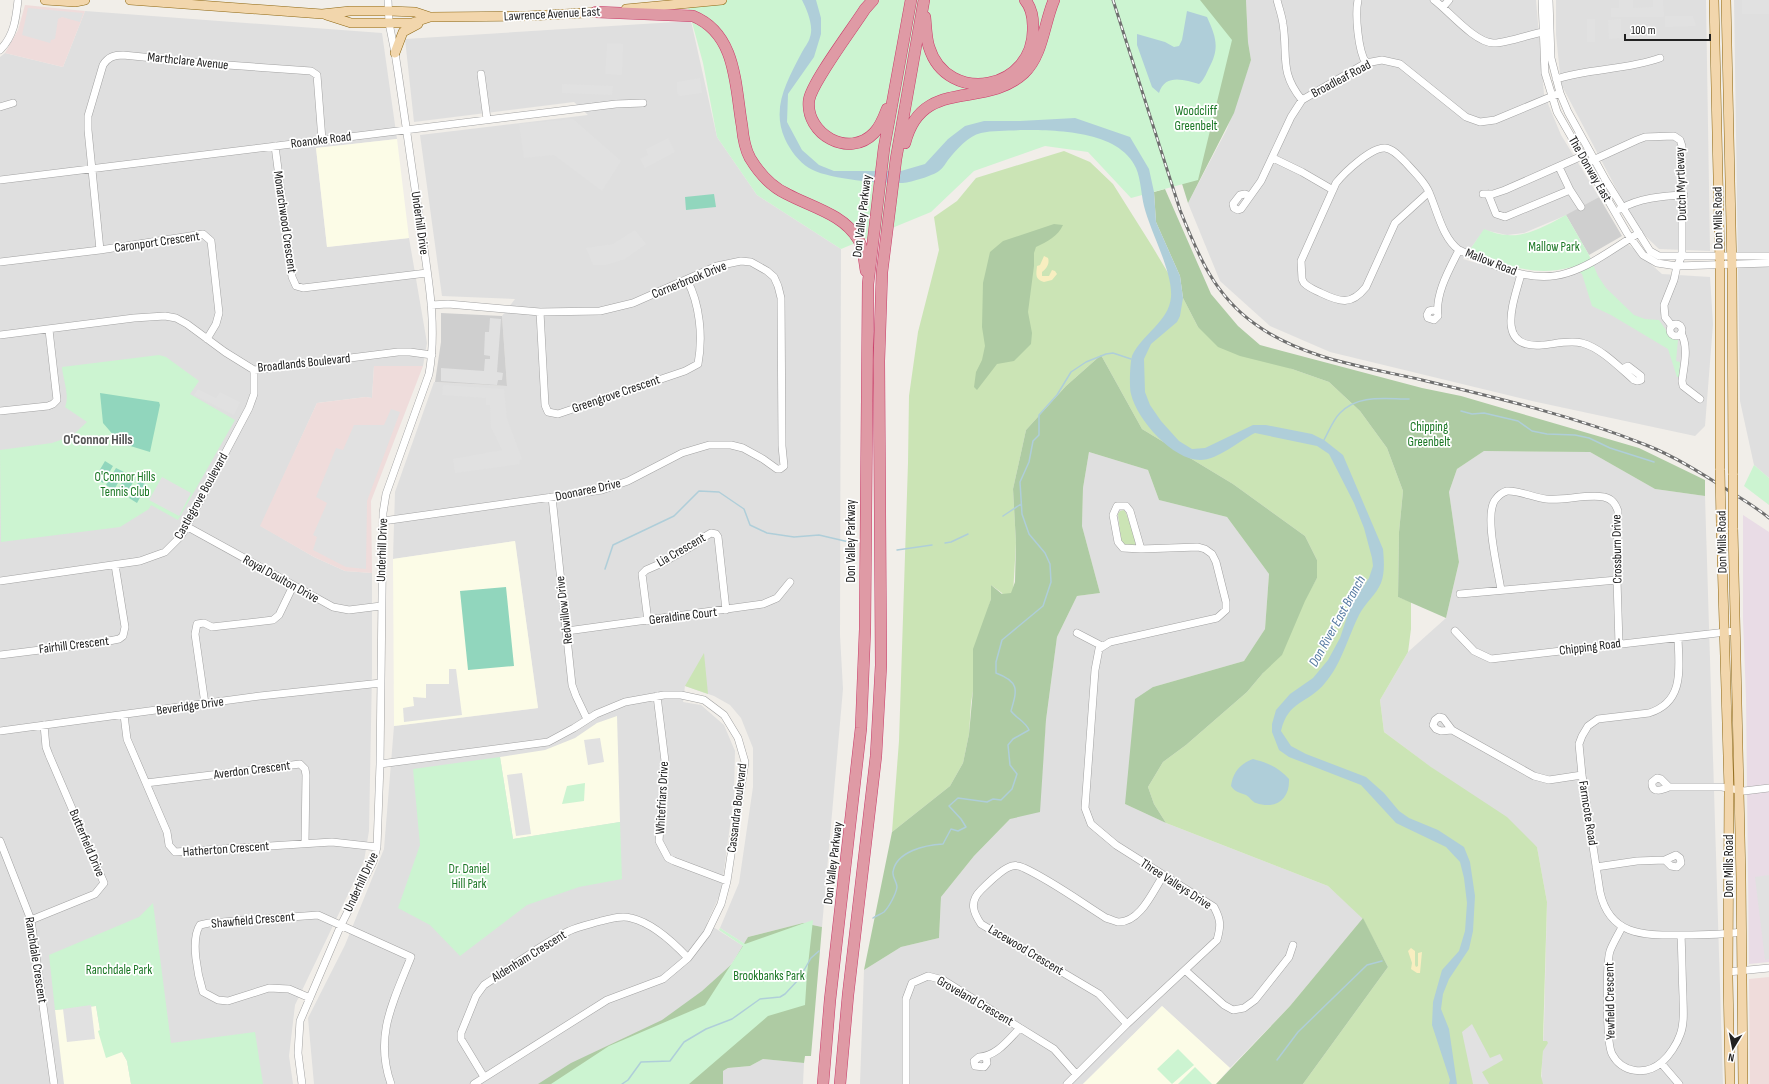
<svg xmlns="http://www.w3.org/2000/svg" width="1769" height="1084" font-family="'Sofia Sans Condensed',sans-serif">
<rect width="100%" height="100%" fill="#f1eee9"/>
<path fill="#dfdfdf" d="M1246,0H1536L1544,94L1561,135L1599,197L1569,214L1524,233L1507,235L1484,230L1463,259L1526,278L1546,280L1576,273L1628,244L1662,274L1710,277L1713,324L1705,426L1695,436L1532,401L1330,352L1270,326L1220,281L1188,203L1227,129L1251,60L1248,42Z
M1556,0H1706L1710,251L1659,249L1637,228L1561,84L1556,35Z
M1734,0H1769V478L1754,465L1740,401Z
M85,11L382,33L397,139L316,148L327,247L409,238L427,343L423,366H374L372,398L366,397L317,403L261,526L314,557L345,571L372,573V672L369,831L364,861L295,1005L289,1056L293,1084H0V57L5,53L63,67Z
M691,21L717,137L757,195L841,249L840,635L843,689L822,927L803,923L748,937L745,944L720,928L739,883L753,787V748L741,718L730,705L714,696L685,686L683,702L701,705L724,725L735,751L734,796L721,892L707,923L743,946L705,1005L551,1084H314L308,1018L345,945L384,849L394,726L538,708L515,541L393,559L395,492L434,382L507,386L502,316L515,299L442,296L420,135L588,115L574,102L414,122L405,39Z
M1484,451L1590,452L1655,489L1705,496L1723,1084H1541L1544,1025L1547,902L1537,847L1384,732L1380,700L1408,652L1446,618L1459,562L1449,492L1457,469Z
M1089,452L1148,470L1159,500L1227,517L1269,574L1265,629L1244,661L1153,687L1125,804L1166,823L1328,886L1363,918L1290,1006L1230,1068L1162,1006L1083,1084H860L864,970L901,947L939,938L941,897L974,856L1010,819L1043,757L1046,720L1057,637L1077,596L1100,593L1082,526L1083,488Z
M763,1059L804,1063L803,1084H720L723,1083V1071L728,1068L750,1066Z"/>
<path fill="#efdcdb" d="M25,5L85,11L63,67L5,53L18,30Z
M374,366H423L371,501L372,573L345,571L314,557L260,526L317,403L366,397L372,398Z
M1769,977V1084H1750L1749,979Z"/>
<path fill="#e9dce6" d="M1743,515L1769,532V962L1749,964L1746,698L1743,620Z"/>
<path fill="#fcfce7" d="M397,139L409,238L327,247L316,148Z
M515,541L538,708L394,726L393,559Z
M617,716L620,822L513,839L500,757L545,750L575,738L597,723Z
M96,1006L100,1030L109,1029L127,1061L131,1084H64L55,1010Z
M1162,1006L1230,1068L1216,1084H1083Z"/>
<path fill="#cfcfcf" d="M1599,197L1622,236L1589,255L1566,215Z
M441,313L502,316L507,386L435,382L441,342Z"/>
<path fill="#cbe4b5" d="M1064,151L1090,162L1113,184L1152,246L1183,298L1198,327L1292,369L1329,382L1360,411L1387,448L1403,491L1399,532L1398,597L1411,602V629L1408,652L1380,700L1384,732L1431,767L1507,817L1537,847L1547,902L1543,1041H1547L1548,1043L1543,1051L1541,1076L1543,1084H1303L1388,967L1363,919L1328,886L1166,823L1154,804L1148,787L1163,762L1186,745L1247,692L1263,673L1317,578V560L1305,536L1233,484L1142,429L1101,355L1066,386L1026,430L1013,489L1016,543L1013,594L1003,596L1002,593L991,585V599L984,623L971,703L969,734L963,763L950,786L892,832L899,741L908,463L909,396L918,332L939,250L934,217L957,201L976,178Z
M1124,510L1126,513L1136,540L1135,545L1131,547L1124,546L1121,540L1118,514L1120,511Z
M704,653L708,694L685,686Z"/>
<path fill="#aecba3" d="M1128,0H1246L1248,42L1251,60L1234,113L1188,203L1154,94Z
M1165,189L1211,294L1238,326L1260,345L1422,388L1461,396L1639,448L1705,480V496L1655,489L1590,452L1484,451L1457,469L1449,492L1459,562L1446,618L1398,597L1399,532L1403,491L1387,448L1360,411L1329,382L1292,369L1240,356L1218,347L1198,327L1183,298L1180,276L1156,222L1154,192Z
M1054,224L1063,225C1058,236 1047,242 1036,247L1034,253V266L1028,312L1032,333L1031,344L1014,361L997,364L977,390L974,387L976,372L982,360L985,346L982,327L983,283L990,252L1003,241Z
M1101,355L1142,429L1233,484L1305,536L1317,560V578L1305,601L1282,655L1263,673L1247,692L1186,745L1163,762L1148,787L1154,804L1166,823L1125,804L1135,699L1153,687L1244,661L1265,629L1269,574L1227,517L1159,500L1148,470L1089,452L1083,488L1082,526L1100,593L1077,596L1057,637L1046,720L1040,812L1010,819L974,856L941,897L939,938L901,947L864,970L892,832L950,786L963,763L969,734L973,690V649L991,599V585L1002,594L1011,593L1015,582L1016,543L1013,489L1026,430L1066,386Z
M1363,918L1388,967L1303,1084H1216L1290,1006Z
M803,923L822,927L811,1056H805L804,1063L763,1059L750,1066L728,1068L723,1071V1084H538L571,1063L662,1020L702,991L732,964L748,937Z"/>
<path fill="#f8eec0" d="M1044,256L1048,258C1050,264 1046,269 1042,272V276H1049L1052,270L1055,271L1057,274L1052,280L1044,282C1035,279 1036,275 1037,266L1040,265Z
M1411,948L1415,951V965L1416,967L1418,966V953L1422,952L1420,973H1417L1411,969L1412,963L1408,951Z"/>
<path fill="#ccf4d1" d="M686,0H1200L1232,40L1198,180L1131,198L1088,152L1045,146L974,171L931,212L841,249L757,195L717,137L703,63Z
M1566,215L1589,255L1598,276L1606,288L1634,315L1645,319L1659,320L1668,333L1678,340L1676,361L1680,362L1679,377H1677L1668,349L1611,315L1592,306L1582,274L1572,267C1533,278 1505,264 1469,251L1484,229C1492,232 1500,235 1508,235C1527,237 1549,224 1566,215Z
M159,355L166,357L199,381L190,394L235,420L178,520L151,505L149,509L120,527L1,542L0,450L52,443L72,436L87,422L65,407C70,396 63,380 62,367Z
M1754,465L1769,478V505L1744,486Z
M500,757L513,839L620,822L622,879L579,887L527,905L460,956L430,925L398,908L420,845L413,769Z
M585,783L584,801L562,804L567,786Z
M153,903L171,1043L255,1032L263,1084H131L127,1061L122,1052L106,1058L98,1031L100,1030L96,1006L55,1010L49,955L139,917Z
M813,920L807,974L805,1005L768,1016L689,1084H551L609,1046L705,1005L743,946L719,930L720,928L745,944Z
M1178,1049L1194,1065L1172,1084L1157,1069Z
M1195,1067L1212,1084H1178Z"/>
<path fill="#91d6bd" d="M714,194L716,207L686,210L685,197Z
M100,393L159,402L160,405L150,452L127,445L115,437L103,423Z
M105,461L113,466L103,483L95,478Z
M116,468L124,472L114,490L106,485Z
M127,474L135,479L125,496L117,491Z
M139,481L147,485L137,503L129,498Z
M506,587L514,666L468,670L460,591Z"/>
<path fill="#e1e1e1" d="M1619,0H1633V8L1653,7V0H1663L1664,17H1611V8H1619Z
M1742,0H1769V14H1742Z
M28,8L83,13L80,22L62,17L58,19L55,39L51,40L50,43L22,35Z
M1665,16H1693L1696,26L1665,27Z
M1587,19H1595V42H1587Z
M1621,19V38L1609,39L1608,20Z
M607,43L623,44L622,75L605,74Z
M700,78L702,93L679,96L677,92V82Z
M562,84L613,86L612,95L562,93Z
M573,119L621,161L602,191L554,155L524,158L519,124Z
M668,138L675,152L645,168L640,159L648,155L646,149Z
M635,230L646,244L625,259L606,265H593L586,248L613,244Z
M490,318L501,319L497,372L503,373L502,380H498L497,385L441,381V368L484,371L485,359H490V356L484,355L485,332H489Z
M443,385L504,389L507,419L522,459L519,460L520,464L455,473L453,459L502,450L491,427L490,405H486V398L442,395Z
M198,389L216,398L220,392L240,402L234,415L194,395Z
M391,409L400,412L367,501L366,569L346,567L313,550L317,537L313,535L327,503L316,497L336,448L343,450L354,425H384Z
M162,477L191,493L179,516L149,500Z
M449,669H456L462,715L404,722L403,708L414,706L413,697L426,698V684H449Z
M600,738L604,762L588,765L584,740Z
M522,773L531,834L516,836L507,775Z
M1769,875V959L1765,960L1755,877Z
M91,1005L95,1039L67,1042L63,1009Z
M1472,1024L1490,1058L1500,1054L1503,1060L1482,1072L1489,1084H1473L1462,1032Z"/>
<path fill="#afced9" d="M802,0H816L821,18V34L814,57L788,94L787,122L802,150L819,165L834,171H901L925,164L948,139L965,126L984,121H1020L1075,118L1130,137L1149,169L1154,192L1156,222L1180,276L1183,298L1180,316L1177,322L1151,344L1144,359L1145,392L1150,405L1161,421L1179,441L1192,449L1205,448L1253,425H1266L1312,434L1324,440L1343,455L1383,549C1384,560 1385,573 1381,583C1376,595 1365,603 1359,615C1348,637 1341,665 1325,683C1308,704 1288,700 1281,731L1291,746L1306,754L1366,777L1384,793L1399,811L1409,818L1438,830L1464,847L1470,862L1475,896L1473,931L1469,949L1449,979L1443,994L1441,1009L1449,1029L1457,1084H1449L1450,1080L1432,1025L1433,1002L1442,970L1459,951L1465,931L1467,903L1464,878L1460,862L1446,847L1396,823L1361,785L1289,757L1279,750L1272,732V724L1276,710L1290,694L1313,678L1328,660L1340,638L1351,605L1369,578L1373,566L1372,558L1364,528L1354,503L1329,454L1317,446L1255,433C1239,441 1218,460 1200,460C1173,460 1137,420 1131,394C1129,387 1130,363 1132,356C1141,335 1169,322 1171,297C1173,272 1150,231 1144,206C1141,194 1141,180 1136,168C1119,130 1055,130 1020,130C1007,131 993,130 981,133C968,136 957,149 948,160C946,163 943,168 939,171C932,176 912,182 903,183C882,184 826,179 809,168C799,162 790,150 785,139C771,108 787,81 801,54C804,48 809,42 810,37C814,26 807,10 802,0Z
M1187,11L1207,17C1216,37 1220,48 1209,68C1206,74 1204,80 1199,84C1185,80 1165,73 1159,93L1152,87L1137,45V34L1165,42L1174,47L1179,46L1182,40Z
M1253,759C1268,763 1278,767 1289,779C1290,799 1276,810 1256,803C1252,802 1250,797 1246,795C1240,793 1235,792 1231,786C1233,772 1240,764 1253,759Z"/>
<g fill="none" stroke-linecap="round" stroke-linejoin="round">
<path stroke="#afced9" stroke-width="1.5" d="M1461,411L1472,414L1484,413L1518,421L1532,431L1547,434L1575,435L1589,438L1610,448L1654,462
M1324,440C1329,431 1333,420 1340,413C1358,394 1385,399 1409,399
M1003,516L1021,504
M945,543L951,542L968,534
M897,550L932,545
M605,569L613,545L674,516L699,491L719,492L744,509L750,525L767,533L794,537L819,535L849,542
M873,918C876,916 881,914 884,912C889,907 896,894 897,887C897,882 892,877 893,872C896,851 926,845 943,844L951,829L958,831L966,827L961,819L949,806L958,798L987,802L993,799L1001,800L1012,789L1017,774L1010,765L1008,745L1013,739L1029,730C1026,722 1016,718 1011,711C1017,690 1020,682 996,673V662L1002,640L1043,606L1051,582L1050,564L1045,553L1029,534L1022,514L1020,482L1029,462L1033,441L1039,435V415L1057,395L1071,372L1086,362L1106,354L1113,353L1131,359
M1277,1060L1298,1032L1367,965L1382,961
M622,1084L628,1080L641,1062L670,1061L684,1042L706,1029L732,1019L760,999L780,997L785,994L799,979L811,958L819,951"/>
<defs>
<path id="minor" d="M1277,0C1279,8 1282,16 1283,24C1288,56 1279,72 1302,100
M1358,0C1355,14 1358,51 1366,63
M1434,0C1449,11 1474,42 1493,43C1504,44 1534,33 1547,31
M1542,0L1545,73L1557,112L1627,233L1643,255L1657,263L1677,266L1769,263
M1549,0L1551,58L1560,93L1568,112L1605,179L1650,251L1659,256H1769
M1443,7L1449,0
M0,50C14,36 16,19 18,0
M481,74L487,119
M1556,79C1590,68 1627,70 1660,58
M0,107L13,103
M275,146L292,277L296,286L303,288L427,273
M1273,158L1302,172L1333,190
M1591,161L1637,140L1645,137L1674,136L1680,140L1682,146V256L1677,266L1674,280L1664,305L1665,317L1672,326
M1559,167L1570,190L1581,207
M0,180L616,104L643,103
M1429,192L1395,223L1366,287C1351,306 1340,302 1321,293C1315,290 1309,288 1304,283L1302,279L1301,261L1336,183C1344,173 1371,147 1385,148C1394,149 1401,158 1407,164C1415,173 1423,180 1428,190C1437,209 1442,238 1459,250C1491,264 1530,285 1567,273C1593,265 1615,247 1639,233
M1483,194H1493L1505,190L1582,156
M1488,194L1496,214L1505,217L1570,190
M1250,196L1245,194L1240,195L1233,204L1234,208L1238,210L1241,209L1261,181L1291,117L1302,100L1366,63L1382,60L1400,64L1466,117L1480,122L1495,120L1560,93
M1620,209C1639,198 1662,196 1684,195
M100,250L88,130V116L103,65C108,57 114,55 123,55L213,64L311,71L317,75L322,140
M0,262L100,250L203,234L211,241L219,313L216,324L207,339
M1521,274C1514,301 1494,349 1542,345C1555,344 1569,340 1582,343C1601,348 1619,367 1634,380L1637,381L1641,380V376L1628,366L1622,369
M1436,311L1433,310L1429,311L1427,315L1428,318L1434,320L1438,316C1435,294 1449,270 1459,250
M540,312L545,405L548,412L558,414L685,371L698,364C703,337 700,304 687,280
M1670 330a6 6 0 1 1 12 0a6 6 0 1 1-12 0Z
M1681,333C1689,348 1684,365 1682,381L1683,386L1700,399
M0,335L134,318L165,316L176,318L187,324L225,352L254,370L398,352H410L432,355
M0,411L48,406L53,404L57,400L49,330
M552,497L572,685L576,696L587,719
M383,521L602,490L628,481L682,453L709,445H731L743,448L763,459L777,469H780L784,466L782,446L781,298L778,286L774,277L767,271L751,262L741,261L717,266L633,303L600,311L540,312L448,304L431,305
M186,526L333,607L349,610L381,606
M0,581L140,561L165,552L180,537L184,531L249,408L254,394V370
M1501,590C1498,570 1484,515 1495,500C1498,496 1503,492 1507,491C1518,490 1535,498 1546,499C1565,501 1585,494 1604,497C1612,499 1615,503 1618,511L1617,580L1619,644
M1460,594L1617,580
M648,621L642,574L646,570L662,563L694,545L706,536L711,533L716,534L718,537L726,610
M567,631L763,604L777,598L790,582
M1455,631L1474,651L1491,659L1735,631
M1077,633L1102,646
M1678,638C1679,668 1685,702 1649,713L1598,719L1588,726L1582,736L1579,744L1582,775L1600,892C1610,937 1645,935 1683,935C1702,935 1721,935 1741,932
M0,655L104,642L119,639L123,636L125,627L115,565
M657,696L665,761L659,841L668,858L674,861L727,881
M205,704L195,634L197,624L204,623L212,627L273,620L279,615L293,586
M124,715L127,739L167,832L169,845L175,852L332,842L377,847
M1452,730L1441,731L1436,729L1433,725L1435,720L1439,717L1443,718L1452,730L1534,776L1549,780L1582,775
M0,731L260,696L381,683
M380,764L548,742L574,728L596,714L625,702L664,695H681L704,700L724,715L738,738L745,762L727,881L721,904L707,933L688,958L663,979L607,1000L474,1084
M1657,778L1661,779L1669,787C1662,790 1651,794 1652,782Z
M146,783L300,764L305,769L306,775L305,843
M1669,787H1722L1744,791L1769,788
M0,841L31,920L54,1084
M1596,867L1637,861L1665,860L1671,866L1677,867L1681,863L1680,858L1676,855L1665,860
M31,920L95,894L104,883L49,755L46,747L44,725
M1622,927C1618,935 1613,943 1610,951C1606,965 1606,1042 1612,1054C1622,1073 1646,1076 1662,1062C1669,1056 1677,1044 1680,1035C1685,1023 1683,1008 1683,996C1682,975 1682,955 1681,935
M1186,971L1224,1005L1233,1010L1244,1008L1255,1000L1289,957L1293,945
M1728,972L1769,968
M310,998L289,989L269,988L228,1001L218,1000L203,992C198,976 190,940 200,925L209,923L318,915L411,957C393,1002 374,1036 391,1084
M1127,1024L1099,994L981,924C973,912 969,902 981,890C987,884 1003,868 1012,866C1016,865 1020,866 1024,868C1052,881 1079,901 1106,918C1110,919 1114,921 1118,922C1140,923 1153,891 1163,876
M986,1057L987,1063L984,1067L975,1066L974,1061L979,1057C997,1056 1008,1040 1020,1028
M1661,1063L1679,1084
M484,1077L461,1039V1033L476,996L484,985C511,968 541,944 569,931C579,926 591,924 601,921C611,919 621,915 631,918C653,923 673,942 688,958
M302,1084L298,1053L300,1021L341,925L373,862L377,847L380,764L383,513L386,494L429,374C438,323 427,272 420,221C411,165 404,109 395,53L389,23L388,0
M906,1084V999L912,983L928,976L943,980L1054,1049L1076,1074
M1067,1084L1127,1024L1217,940C1221,926 1221,920 1214,907L1116,845L1091,824L1085,808L1095,670L1099,649L1110,642L1217,618L1226,610V602L1216,562L1212,554L1205,549L1198,547L1141,549L1123,548L1118,542L1113,515L1117,506H1126L1130,511L1141,549"/>
<path id="major" d="M45,0L75,2L85,0
M130,0L322,14L350,11H389L415,12L430,17L527,16L603,12
M1714,0L1720,264V470
M1726,0L1732,271L1733,475
M626,9L722,0
M326,15L351,23H412L430,17
M395,53L403,32L418,24
M1721,523L1729,789L1728,977L1730,1084
M1733,528L1741,879L1743,1084"/>
<path id="highway" d="M873,0L865,9C853,28 812,82 809,100C805,134 849,159 874,133C880,127 884,117 887,109
M596,12L693,16C737,34 735,86 742,126C743,137 745,149 750,158C759,173 772,187 787,194C811,207 843,214 858,239C864,248 864,261 866,271
M925,17C926,26 926,38 929,47C947,106 1036,91 1033,26C1033,17 1031,7 1025,0
M905,143C922,76 984,110 1024,73C1043,55 1044,23 1054,0
M823,1084L830,1000L861,728L865,629L868,284L884,148L911,0
M840,1084L848,995L876,756L881,665L879,361L882,272L896,159L924,0"/>
</defs>
<use href="#minor" stroke="#a2a2a2" stroke-width="8"/>
<use href="#major" stroke="#8e6711" stroke-width="10"/>
<use href="#highway" stroke="#c93c69" stroke-width="12"/>
<use href="#minor" stroke="#fff" stroke-width="7"/>
<use href="#major" stroke="#f2d6ac" stroke-width="9"/>
<use href="#highway" stroke="#df9aa5" stroke-width="11"/>
<defs>
<path id="rail" d="M1113,0L1180,210C1198,255 1214,295 1255,324C1303,359 1366,367 1422,380C1498,398 1574,416 1646,445C1674,456 1701,473 1726,489C1740,498 1756,507 1769,518"/>
</defs>
<use href="#rail" stroke="#6f6f6f" stroke-width="3"/>
<use href="#rail" stroke="#fff" stroke-width="1.5" stroke-dasharray="4.5" stroke-linecap="butt"/>
<defs>
<path id="major-bridge" d="M1720,470L1721,523
M1733,475V528"/>
</defs>
<use href="#major-bridge" stroke="#8e6711" stroke-width="10" stroke-linecap="butt"/>
<use href="#major-bridge" stroke="#f2d6ac" stroke-width="9"/>
</g>
<g text-anchor="middle" dominant-baseline="central" stroke-width="3.5" stroke-linejoin="round" paint-order="stroke">
<g font-size="13" fill="#212121" stroke="#fff">
<text transform="translate(552 14) rotate(-3)">Lawrence Avenue East</text>
<text transform="translate(188 61) rotate(6)">Marthclare Avenue</text>
<text transform="translate(1341 79) rotate(-28)">Broadleaf Road</text>
<text transform="translate(321 140) rotate(-7)">Roanoke Road</text>
<text transform="translate(1590 169) rotate(60)">The Donway East</text>
<text transform="translate(1681 184) rotate(-92)">Dutch Myrtleway</text>
<text transform="translate(862 216) rotate(-83)">Don Valley Parkway</text>
<text transform="translate(1718 218) rotate(-91)">Don Mills Road</text>
<text transform="translate(285 222) rotate(82)">Monarchwood Crescent</text>
<text transform="translate(420 223) rotate(82)">Underhill Drive</text>
<text transform="translate(157 242) rotate(-8)">Caronport Crescent</text>
<text transform="translate(1491 262) rotate(21)">Mallow Road</text>
<text transform="translate(689 280) rotate(-22)">Cornerbrook Drive</text>
<text transform="translate(304 363) rotate(-6)">Broadlands Boulevard</text>
<text transform="translate(616 394) rotate(-19)">Greengrove Crescent</text>
<text transform="translate(588 490) rotate(-12)">Doonaree Drive</text>
<text transform="translate(201 496) rotate(-61)">Castlegrove Boulevard</text>
<text transform="translate(851 541) rotate(-90)">Don Valley Parkway</text>
<text transform="translate(1722 542) rotate(-91)">Don Mills Road</text>
<text transform="translate(1617 549) rotate(-91)">Crossburn Drive</text>
<text transform="translate(382 550) rotate(-88)">Underhill Drive</text>
<text transform="translate(681 550) rotate(-30)">Lia Crescent</text>
<text transform="translate(281 579) rotate(29)">Royal Doulton Drive</text>
<text transform="translate(564 610) rotate(-97)">Redwillow Drive</text>
<text transform="translate(683 616) rotate(-7)">Geraldine Court</text>
<text transform="translate(74 645) rotate(-7)">Fairhill Crescent</text>
<text transform="translate(1590 647) rotate(-7)">Chipping Road</text>
<text transform="translate(190 706) rotate(-8)">Beveridge Drive</text>
<text transform="translate(252 770) rotate(-7)">Averdon Crescent</text>
<text transform="translate(662 798) rotate(-87)">Whitefriars Drive</text>
<text transform="translate(737 808) rotate(-83)">Cassandra Boulevard</text>
<text transform="translate(1588 813) rotate(81)">Farmcote Road</text>
<text transform="translate(87 843) rotate(67)">Butterfield Drive</text>
<text transform="translate(226 849) rotate(-4)">Hatherton Crescent</text>
<text transform="translate(833 863) rotate(-83)">Don Valley Parkway</text>
<text transform="translate(1729 866) rotate(-90)">Don Mills Road</text>
<text transform="translate(361 882) rotate(-65)">Underhill Drive</text>
<text transform="translate(1176 884) rotate(33)">Three Valleys Drive</text>
<text transform="translate(253 920) rotate(-5)">Shawfield Crescent</text>
<text transform="translate(1026 950) rotate(31)">Lacewood Crescent</text>
<text transform="translate(529 956) rotate(-32)">Aldenham Crescent</text>
<text transform="translate(36 960) rotate(81)">Ranchdale Crescent</text>
<text transform="translate(975 1001) rotate(30)">Groveland Crescent</text>
<text transform="translate(1610 1001) rotate(-91)">Yewfield Crescent</text>
</g>
<g font-size="13" fill="#197623" stroke="#fff">
<text x="1196" y="111">Woodcliff<tspan x="1196" dy="15">Greenbelt</tspan></text>
<text x="1554" y="247">Mallow Park</text>
<text x="1429" y="427">Chipping<tspan x="1429" dy="15">Greenbelt</tspan></text>
<text x="125" y="477">O'Connor Hills<tspan x="125" dy="15">Tennis Club</tspan></text>
<text x="469" y="869">Dr. Daniel<tspan x="469" dy="15">Hill Park</tspan></text>
<text x="119" y="970">Ranchdale Park</text>
<text x="769" y="976">Brookbanks Park</text>
</g>
<g font-size="14" font-weight="bold" fill="#545454" stroke="#fff">
<text x="98" y="439">O'Connor Hills</text>
</g>
<g font-size="14" font-style="italic" fill="#5479a0" stroke="#fff">
<text transform="translate(1337 621) rotate(-61)">Don River East Branch</text>
</g>
</g>
<g transform="translate(1733 1048) rotate(190)" stroke="#ffffff" stroke-width="3" paint-order="stroke">
<path d="M0-3L7 15L0 10L-7 15Z" fill="#212121"/>
<text y="-6" font-size="11" font-weight="bold" text-anchor="middle" fill="#212121">N</text>
</g>
<path d="M1625 34v6h85v-6" fill="none" stroke="#212121" stroke-width="2"/>
<text x="1631" y="34" font-size="12" fill="#212121" stroke="#ffffff" stroke-width="3" paint-order="stroke">100 m</text>
</svg>
